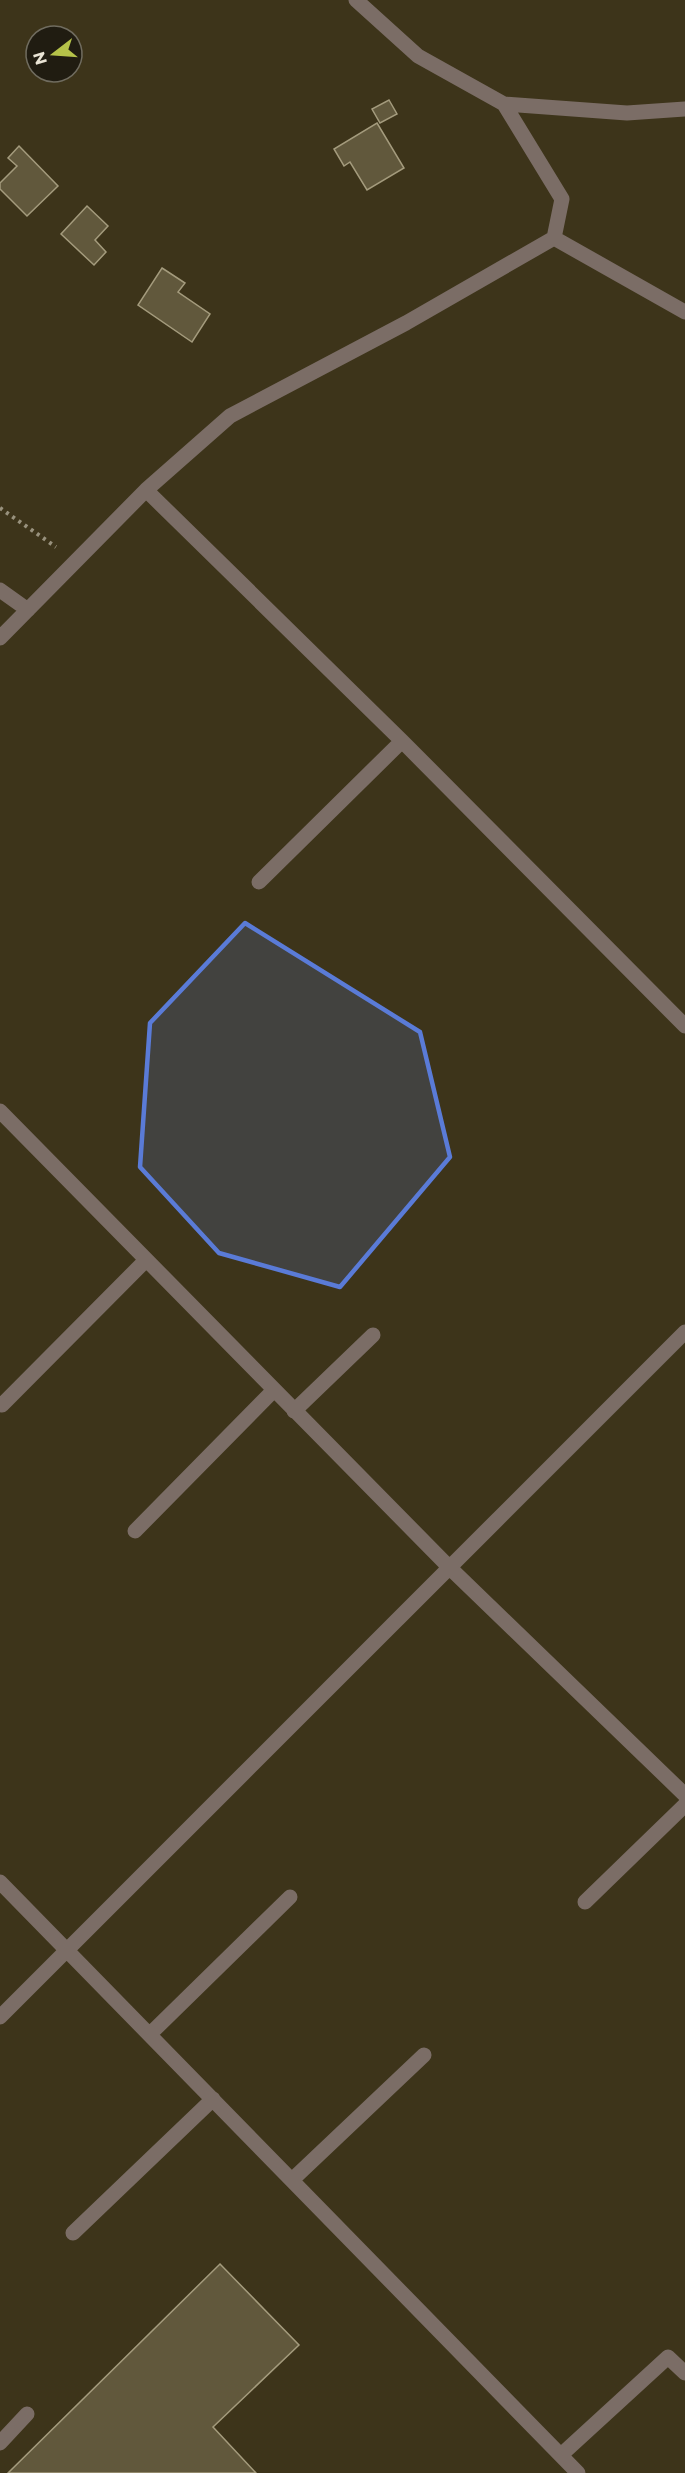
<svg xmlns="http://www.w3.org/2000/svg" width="685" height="2473" font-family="Montserrat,sans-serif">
<rect width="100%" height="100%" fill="#3d341a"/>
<path fill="#61583c" stroke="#a49b7d" stroke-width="1.5" d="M389,100L397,114L380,123L372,109Z
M377,123L404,168L367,190L350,162L344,166L334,149Z
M19,146L58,186L27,216L0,189V183L17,166L8,158Z
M87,206L108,226L95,240L106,252L94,265L61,234Z
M162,268L185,283L178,292L210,314L192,342L138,305Z
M220,2264L299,2345L213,2427L256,2473H8Z"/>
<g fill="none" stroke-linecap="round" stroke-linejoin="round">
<path stroke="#98917d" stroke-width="4" stroke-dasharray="3 4.5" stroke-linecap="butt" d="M0,508L56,547"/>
<path stroke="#7b6d66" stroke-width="15" d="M356,0L418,56L504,104L627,113L685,109
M554,238L685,312
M146,490L402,741L685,1026
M0,590L28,610
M0,638L146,490L230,416L406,323L554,238L562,199L504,104
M259,882L402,741
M0,1111L450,1568L685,1795
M2,1405L145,1261
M294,1411L373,1335
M135,1531L274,1390
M0,1882L578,2473
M585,1902L685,1805
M0,2017L685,1332
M150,2034L290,1897
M292,2180L424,2055
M73,2233L213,2099
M0,2443L27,2414
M561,2455L668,2357L685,2373"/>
</g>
<path fill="#5a7bd7" fill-opacity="0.2" stroke="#5a7bd7" stroke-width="4.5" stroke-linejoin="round" d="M245,923L420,1032L450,1157L340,1287L219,1253L140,1167L150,1023Z"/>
<g transform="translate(54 54) rotate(253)"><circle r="28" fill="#201c11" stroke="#706c5f" stroke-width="1.5"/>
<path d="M0-4.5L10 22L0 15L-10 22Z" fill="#b5c249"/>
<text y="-9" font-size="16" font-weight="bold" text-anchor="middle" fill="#e9e4d5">N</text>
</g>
</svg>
